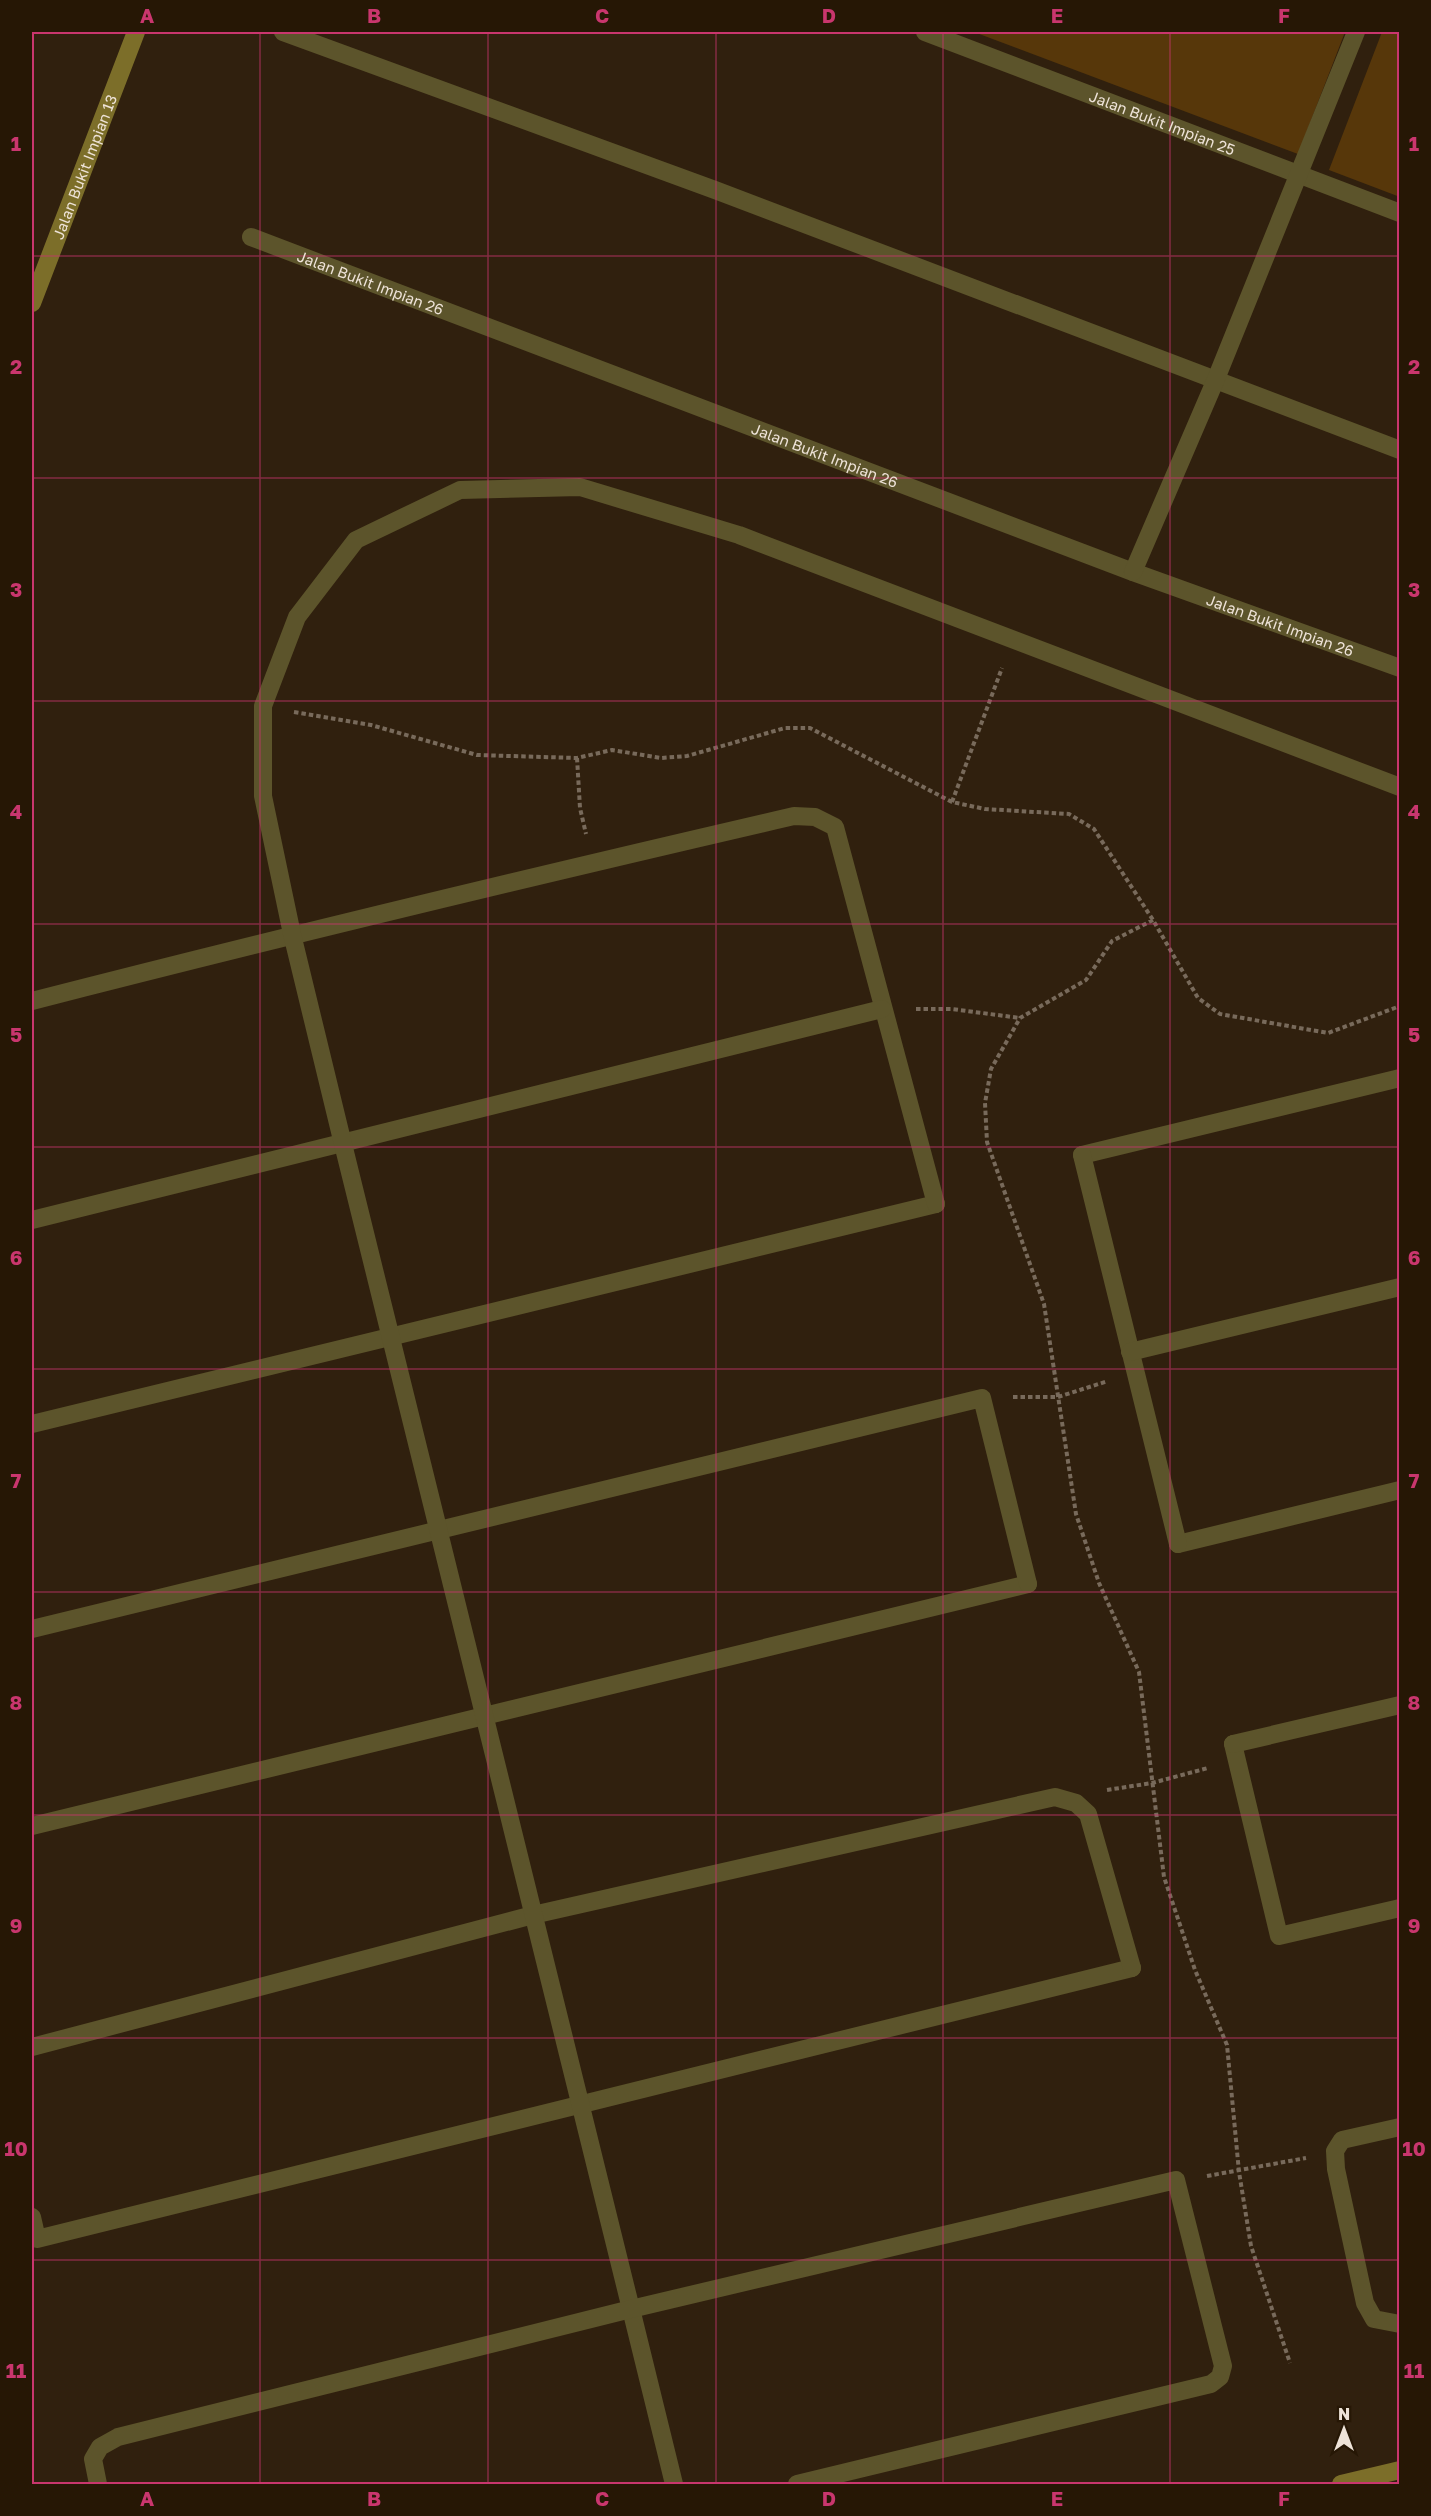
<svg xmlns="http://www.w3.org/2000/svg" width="1431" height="2516" font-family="'Golos Text',sans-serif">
<rect width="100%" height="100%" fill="#30200e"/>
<path fill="#57370a" d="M974,32H1345L1298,154Z
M1382,32H1400V197L1329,170Z"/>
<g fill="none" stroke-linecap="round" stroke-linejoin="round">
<path stroke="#786a5b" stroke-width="4" stroke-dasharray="4.5 3" stroke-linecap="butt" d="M294,712L371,725L477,755L577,758L612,750L661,758L687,756L785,728H810L952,802L985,809L1069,814L1094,829L1153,920L1198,998L1220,1014L1328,1033L1400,1006
M577,758L580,808L586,834
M952,802L1002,668
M1153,920L1112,941L1086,980L1020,1018L991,1069L985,1103L987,1142L1044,1304L1076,1514L1099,1583L1139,1672L1164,1877L1195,1970L1227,2045L1239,2172L1251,2246L1290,2363
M916,1009H952L1020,1018
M1013,1397H1058L1108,1381
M1107,1790L1152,1783L1208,1768
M1207,2176L1306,2158"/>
<path stroke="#5c542b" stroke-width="18" d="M283,32L715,190L1400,450
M1082,1155L1400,1078
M32,1424L936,1204
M1178,1544L1400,1490
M1233,1744L1279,1936L1400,1908
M32,1826L1028,1584
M32,2217L37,2239L1132,1968
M631,2309L674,2484"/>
<g stroke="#5c542b" stroke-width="18">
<path id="s1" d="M925,32L1400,213"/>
<path id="s2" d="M251,237L1133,572L1400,668"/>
<path d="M1133,572L1216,379L1356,32"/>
<path d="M32,1001C285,936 539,875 794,816L815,817L835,827L936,1204"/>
<path d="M1082,1155L1178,1544"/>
<path d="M32,1220L882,1009"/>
<path d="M1130,1352L1400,1287"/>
<path d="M32,1629L982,1398L1028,1584"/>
<path d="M1233,1744L1400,1705"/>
<path d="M32,2047L533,1915L1055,1797L1076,1803L1088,1814L1132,1968"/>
<path d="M1400,2127L1342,2140L1335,2151L1336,2169L1365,2303L1374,2319L1400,2324"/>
<path d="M631,2309L343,1144L292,934L263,796V706L297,617L356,540L460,490L580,487L739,535L1400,787"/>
<path d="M98,2484L93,2459L100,2447L118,2437L631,2309L1176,2180L1223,2366L1220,2377L1211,2384L797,2484"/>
</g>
<g stroke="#7c6e29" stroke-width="18">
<path id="s3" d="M32,303L136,32"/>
<path d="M1341,2484L1400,2470"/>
</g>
</g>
<path fill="none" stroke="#c9366e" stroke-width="1.5" stroke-opacity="0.55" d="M260,32V2484M488,32V2484M716,32V2484M943,32V2484M1170,32V2484M32,256H1400M32,478H1400M32,701H1400M32,924H1400M32,1147H1400M32,1369H1400M32,1592H1400M32,1815H1400M32,2038H1400M32,2260H1400"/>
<g text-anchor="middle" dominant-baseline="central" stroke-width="4.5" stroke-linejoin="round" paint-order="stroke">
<g font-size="15" fill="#eee3d8" stroke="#261705">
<text stroke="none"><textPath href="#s1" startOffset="254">Jalan Bukit Impian 25</textPath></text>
<text stroke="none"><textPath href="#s3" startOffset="146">Jalan Bukit Impian 13</textPath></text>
<text stroke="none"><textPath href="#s2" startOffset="128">Jalan Bukit Impian 26</textPath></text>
<text stroke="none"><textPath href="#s2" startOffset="614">Jalan Bukit Impian 26</textPath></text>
<text stroke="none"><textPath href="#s2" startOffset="1100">Jalan Bukit Impian 26</textPath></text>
</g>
</g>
<rect width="1431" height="2516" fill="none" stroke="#261705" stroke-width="66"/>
<g transform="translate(1344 2429)" stroke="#261705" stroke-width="4.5" paint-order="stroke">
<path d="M0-4.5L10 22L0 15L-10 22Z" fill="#eee3d8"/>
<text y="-9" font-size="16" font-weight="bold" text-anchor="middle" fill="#eee3d8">N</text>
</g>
<rect x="33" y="33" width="1365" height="2450" fill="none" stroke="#c9366e" stroke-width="2"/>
<g font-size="20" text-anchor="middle" font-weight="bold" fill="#c9366e">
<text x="147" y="23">A</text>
<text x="374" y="23">B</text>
<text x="602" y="23">C</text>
<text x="829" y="23">D</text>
<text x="1057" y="23">E</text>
<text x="1284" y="23">F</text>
<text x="16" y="151">1</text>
<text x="1414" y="151">1</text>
<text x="16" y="374">2</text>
<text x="1414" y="374">2</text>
<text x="16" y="597">3</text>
<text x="1414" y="597">3</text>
<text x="16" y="819">4</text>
<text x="1414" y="819">4</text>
<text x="16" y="1042">5</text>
<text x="1414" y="1042">5</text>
<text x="16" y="1265">6</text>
<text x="1414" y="1265">6</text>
<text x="16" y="1488">7</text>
<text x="1414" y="1488">7</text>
<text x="16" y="1710">8</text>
<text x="1414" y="1710">8</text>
<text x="16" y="1933">9</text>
<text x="1414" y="1933">9</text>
<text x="16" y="2156">10</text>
<text x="1414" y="2156">10</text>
<text x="16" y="2378">11</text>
<text x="1414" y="2378">11</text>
<text x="147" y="2506">A</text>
<text x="374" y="2506">B</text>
<text x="602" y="2506">C</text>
<text x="829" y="2506">D</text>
<text x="1057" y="2506">E</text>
<text x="1284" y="2506">F</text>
</g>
</svg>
